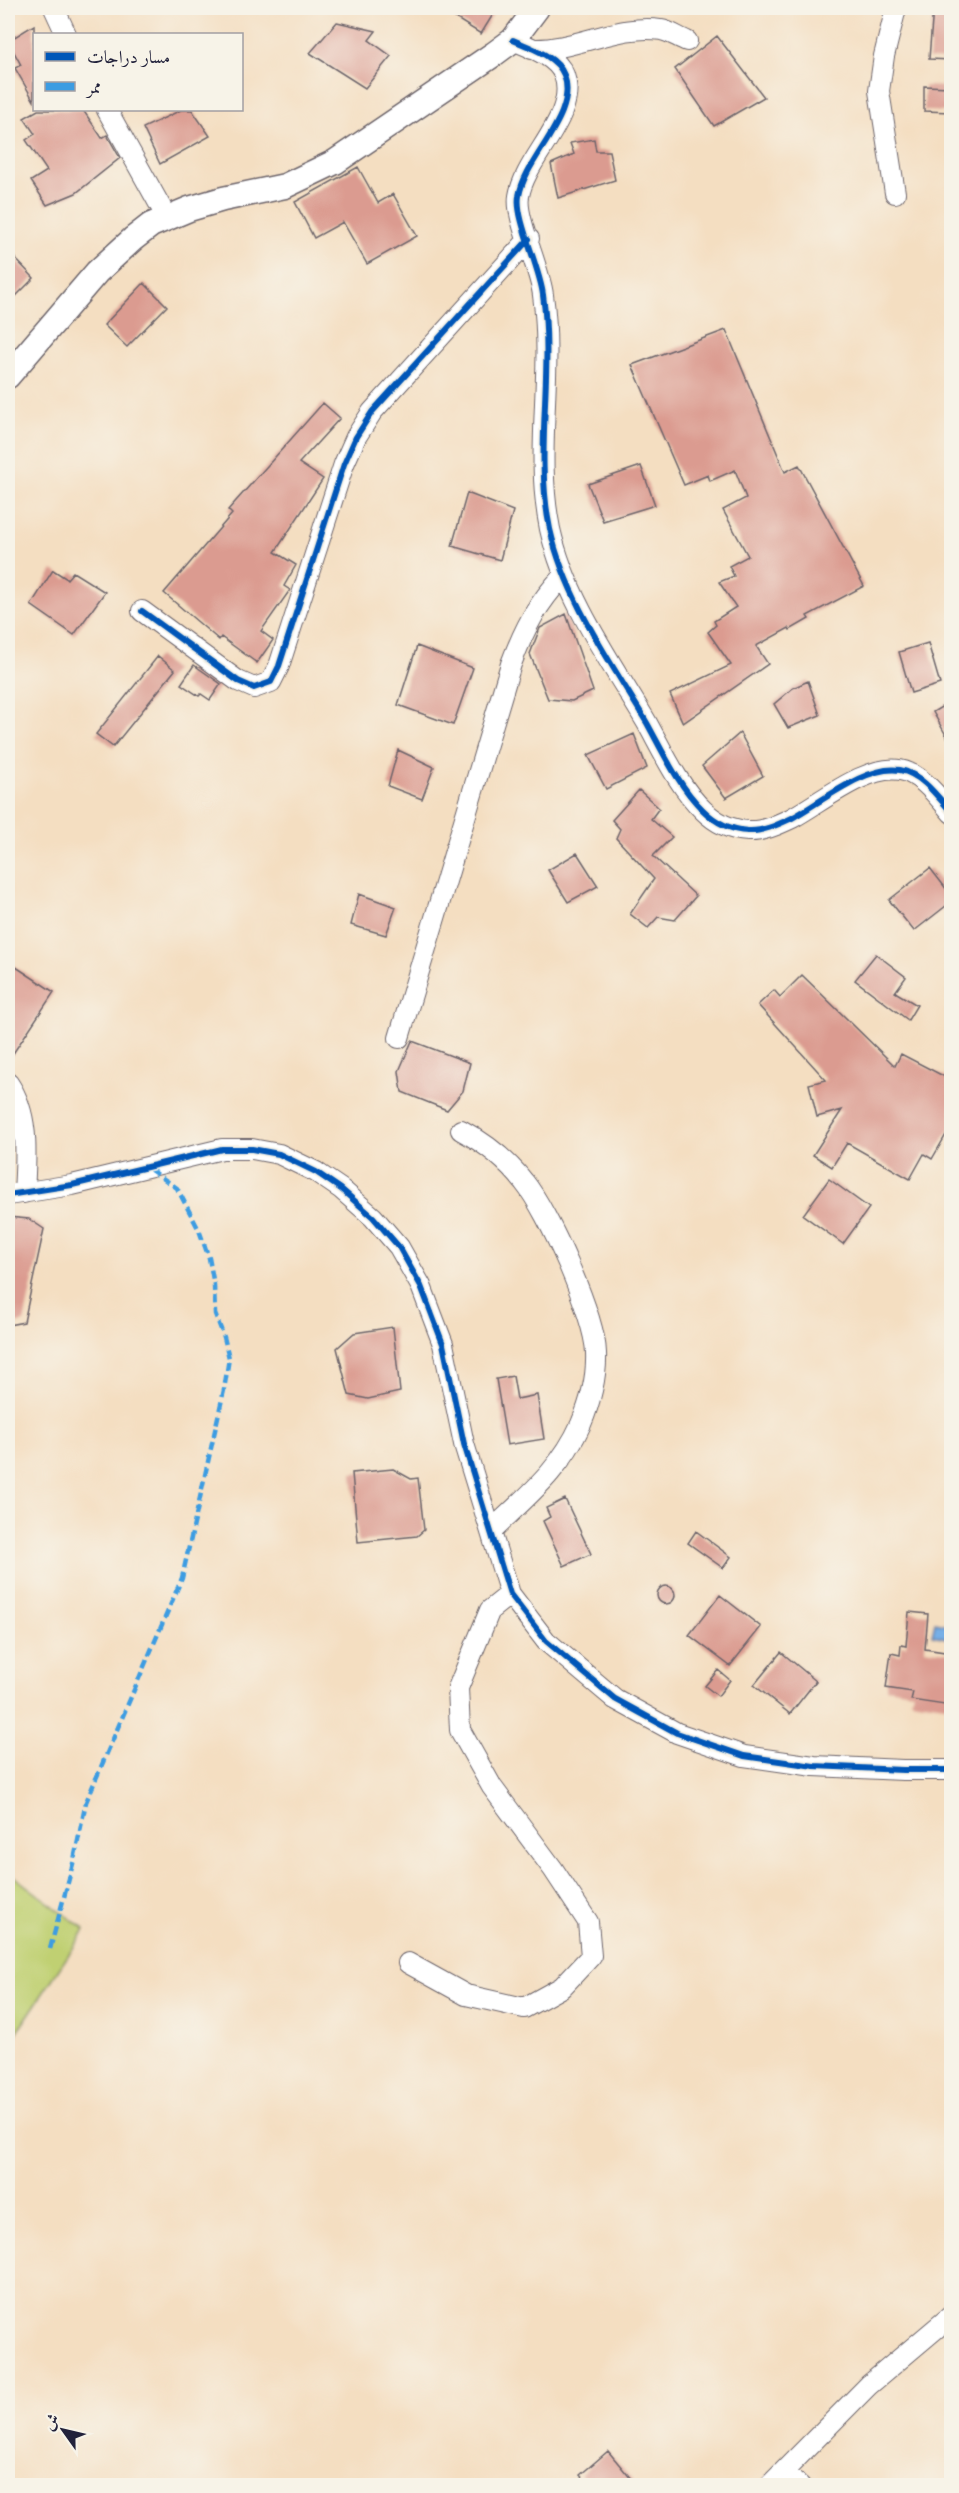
<svg xmlns="http://www.w3.org/2000/svg" width="959" height="2493" font-family="'IM FELL Double Pica',Amiri,serif">
<rect width="100%" height="100%" fill="#f7f3e8"/>
<filter id="ink" filterUnits="userSpaceOnUse"><feTurbulence type="fractalNoise" baseFrequency=".0167" numOctaves="2"/><feDisplacementMap in="SourceGraphic" scale="12" xChannelSelector="R" yChannelSelector="G"/><feConvolveMatrix kernelMatrix="1 2 1 2 8 2 1 2 1" color-interpolation-filters="sRGB"/></filter>
<filter id="wash" filterUnits="userSpaceOnUse"><feTurbulence type="fractalNoise" baseFrequency=".008" numOctaves="4" result="noise"/><feDisplacementMap in="SourceGraphic" scale="24" xChannelSelector="R" yChannelSelector="G"/><feGaussianBlur stdDeviation="1.35" result="paint"/><feColorMatrix in="noise" values="0 0 0 0 0 0 0 0 0 0 0 0 0 0 0 0 0 1.4 0 .05"/><feComposite in="paint" operator="in"/></filter>
<g filter="url(#wash)">
<rect width="100%" height="100%" fill="#f4dec1"/>
<path fill="#c0d072" stroke="#717956" stroke-width="1.5" d="M8,1872L85,1930L8,2046Z"/>
<path fill="#77afe6" stroke="#4c6890" stroke-width="1.5" d="M935,1622L951,1625V1639L932,1635Z"/>
<g id="blocks">
<path fill="#db9b90" d="M439,8H497L481,34Z
M933,8H951V60L929,59Z
M337,22L376,31L369,40L391,56L365,88L310,53Z
M34,25V101L15,68L21,65L8,41Z
M717,36L764,97L714,126L675,69Z
M924,86L951,87V112L924,111Z
M38,110H83L102,138L107,135L120,158L76,193L47,205L31,181L47,171L26,140L35,134L24,118Z
M181,110H192L210,136L160,164L143,128Z
M594,139L596,151H609L615,180L558,198L551,164L574,154L570,143Z
M358,167L378,203L393,194L417,236L367,264L343,222L314,238L295,202Z
M8,251L34,278L8,304Z
M144,283L167,306L127,347L104,325Z
M726,330L785,472L799,465L864,586L807,616L809,619L790,630L789,628L756,646L768,664L683,723L670,694L731,665L708,632L716,625L714,621L736,607L719,582L734,576L729,566L748,556L723,510L746,498L735,470L710,481L708,475L684,485L632,365Z
M323,403L340,418L299,463L323,479L275,552L296,565L284,586L290,590L261,631L273,640L257,663L221,637L219,640L164,593L232,514L228,510Z
M641,466L655,505L603,521L588,484Z
M467,493L513,511L500,560L452,546Z
M53,570L67,579L73,572L105,592L74,635L31,605Z
M566,614L593,691L572,701L548,699L530,654L540,628Z
M928,643L940,684L911,693L899,652Z
M417,646L473,668L453,725L398,705Z
M158,656L175,670L113,747L96,734Z
M194,665L221,684L210,700L201,694L199,696L181,684Z
M808,681L820,715L788,728L774,704L793,688Z
M951,701V744L933,712Z
M740,733L763,776L726,798L702,766Z
M634,734L647,768L606,789L588,755Z
M398,750L434,767L422,799L388,786Z
M639,790L659,808L651,819L672,837L653,856L696,896L675,920L658,917L648,928L630,914L654,879L616,838L620,829L612,820Z
M577,853L598,886L568,902L548,870Z
M930,868L951,895V902L914,931L889,900Z
M359,894L396,907L386,935L351,925Z
M876,954L906,977L895,992L917,1005L908,1020L855,980Z
M13,965L54,992L8,1061V973Z
M802,975L895,1066L901,1054L951,1080V1126L932,1159L924,1154L910,1179L847,1143L832,1167L813,1155L842,1110L817,1117L809,1084L826,1080L758,1005L774,990L780,997Z
M412,1041L470,1063L463,1091L447,1110L402,1092L399,1071Z
M829,1179L869,1208L843,1244L803,1215Z
M8,1217L29,1219L44,1229L24,1322L8,1325Z
M393,1327L400,1392L368,1399L349,1395L337,1348L354,1333Z
M513,1376L517,1399L537,1395L544,1439L507,1445L496,1379Z
M393,1469L411,1479L418,1478L424,1530L417,1536L358,1542L352,1473Z
M565,1499L591,1554L564,1566L543,1521L550,1517L546,1508Z
M696,1531L731,1557L723,1568L688,1543Z
M657 1595a9 9 0 1 1 18 0a9 9 0 1 1-18 0Z
M720,1595L761,1627L730,1666L689,1635Z
M909,1612L928,1614L925,1649L951,1653V1706L911,1700L913,1692L886,1688L891,1653L900,1655L901,1645L906,1646Z
M781,1652L816,1681L790,1714L754,1685Z
M718,1670L730,1680L718,1696L705,1686Z
M608,2451L637,2486H589L580,2475Z"/>
</g>
</g>
<g filter="url(#ink)">
<use href="#blocks" fill-opacity="0" stroke="#6c646a" stroke-width="1.5"/>
<g fill="none" stroke-linecap="round" stroke-linejoin="round">
<defs>
<path id="minor" d="M54,8L66,34
M513,40C529,47 557,56 564,75C579,115 525,158 519,196C515,218 540,268 543,295C554,373 534,452 550,529C566,600 611,662 647,723C663,752 679,787 703,810C715,822 731,830 748,831C763,832 779,824 792,818C820,803 867,764 900,770C922,774 938,797 952,813
M532,49C575,51 619,23 661,30C669,31 679,38 687,41
M107,110L167,218
M895,193L879,91L884,56L896,8
M142,611L238,681L254,688L271,682L279,666L344,464L356,437L372,412L529,239
M399,1038L511,664C525,627 537,604 564,575
M8,1083C30,1115 26,1156 24,1193
M461,1130C485,1143 507,1160 524,1182C548,1211 595,1316 596,1353C597,1376 590,1403 581,1424C560,1471 527,1496 491,1531
M8,1195L72,1185L222,1149H252L279,1154L316,1172L341,1189L373,1217L399,1247L421,1286L443,1344L464,1444L510,1594L546,1641L615,1699L677,1733L744,1756L814,1766L903,1770H952
M408,1963L466,1995L524,2008L562,1987L591,1956L588,1922L553,1869L492,1787L460,1730L458,1688L490,1610L510,1594
M783,2472L800,2486
M769,2486L869,2385L952,2315"/>
<path id="tertiary" d="M8,376L97,272L133,239L151,225L189,209L223,199L285,186L335,162L494,54L513,40L537,8"/>
</defs>
<use href="#minor" stroke="#6c646a" stroke-width="22"/>
<use href="#tertiary" stroke="#6c646a" stroke-width="27"/>
<use href="#minor" stroke="#fff" stroke-width="20"/>
<use href="#tertiary" stroke="#fff" stroke-width="24"/>
<path stroke="#3c9ce2" stroke-width="4.5" stroke-dasharray="9 4.5" stroke-linecap="butt" d="M50,1949L74,1860L86,1802L182,1578L224,1390L229,1358L224,1337L215,1314L214,1285L209,1258L199,1230L177,1188L145,1166"/>
<defs>
<path id="cycleway" d="M513,40C529,47 557,56 564,75C579,115 525,158 519,196C515,218 540,268 543,295C554,373 534,452 550,529C566,600 611,662 647,723C663,752 679,787 703,810C715,822 731,830 748,831C763,832 779,824 792,818C820,803 867,764 900,770C922,774 938,797 952,813
M142,611L238,681L254,688L271,682L279,666L344,464L356,437L372,412L529,239
M8,1195L72,1185L222,1149H252L279,1154L316,1172L341,1189L373,1217L399,1247L421,1286L443,1344L464,1444L510,1594L546,1641L615,1699L677,1733L744,1756L814,1766L903,1770H952"/>
</defs>
<use href="#cycleway" stroke="#f7f3e8" stroke-width="10"/>
<use href="#cycleway" stroke="#0057b8" stroke-width="6"/>
</g>
</g>
<rect width="959" height="2493" fill="none" stroke="#f7f3e8" stroke-width="30"/>
<rect x="33" y="33" width="210" height="78" fill="#f7f3e8" stroke="#a29fa3" stroke-width="1.5"/>
<rect x="45" y="52" width="30" height="9" fill="#0057b8" stroke="#a29fa3" stroke-width="1.5"/>
<text x="87" y="63" font-size="18" fill="#22223b">مسار دراجات</text>
<rect x="45" y="82" width="30" height="9" fill="#3c9ce2" stroke="#a29fa3" stroke-width="1.5"/>
<text x="87" y="93" font-size="18" fill="#22223b">ممر</text>
<g transform="translate(63 2430) rotate(304)" stroke="#f7f3e8" stroke-width="4.5" paint-order="stroke">
<path d="M0-4.5L10 22L0 15L-10 22Z" fill="#22223b"/>
<text y="-9" font-size="16" font-weight="bold" text-anchor="middle" fill="#22223b">ش</text>
</g>
</svg>
